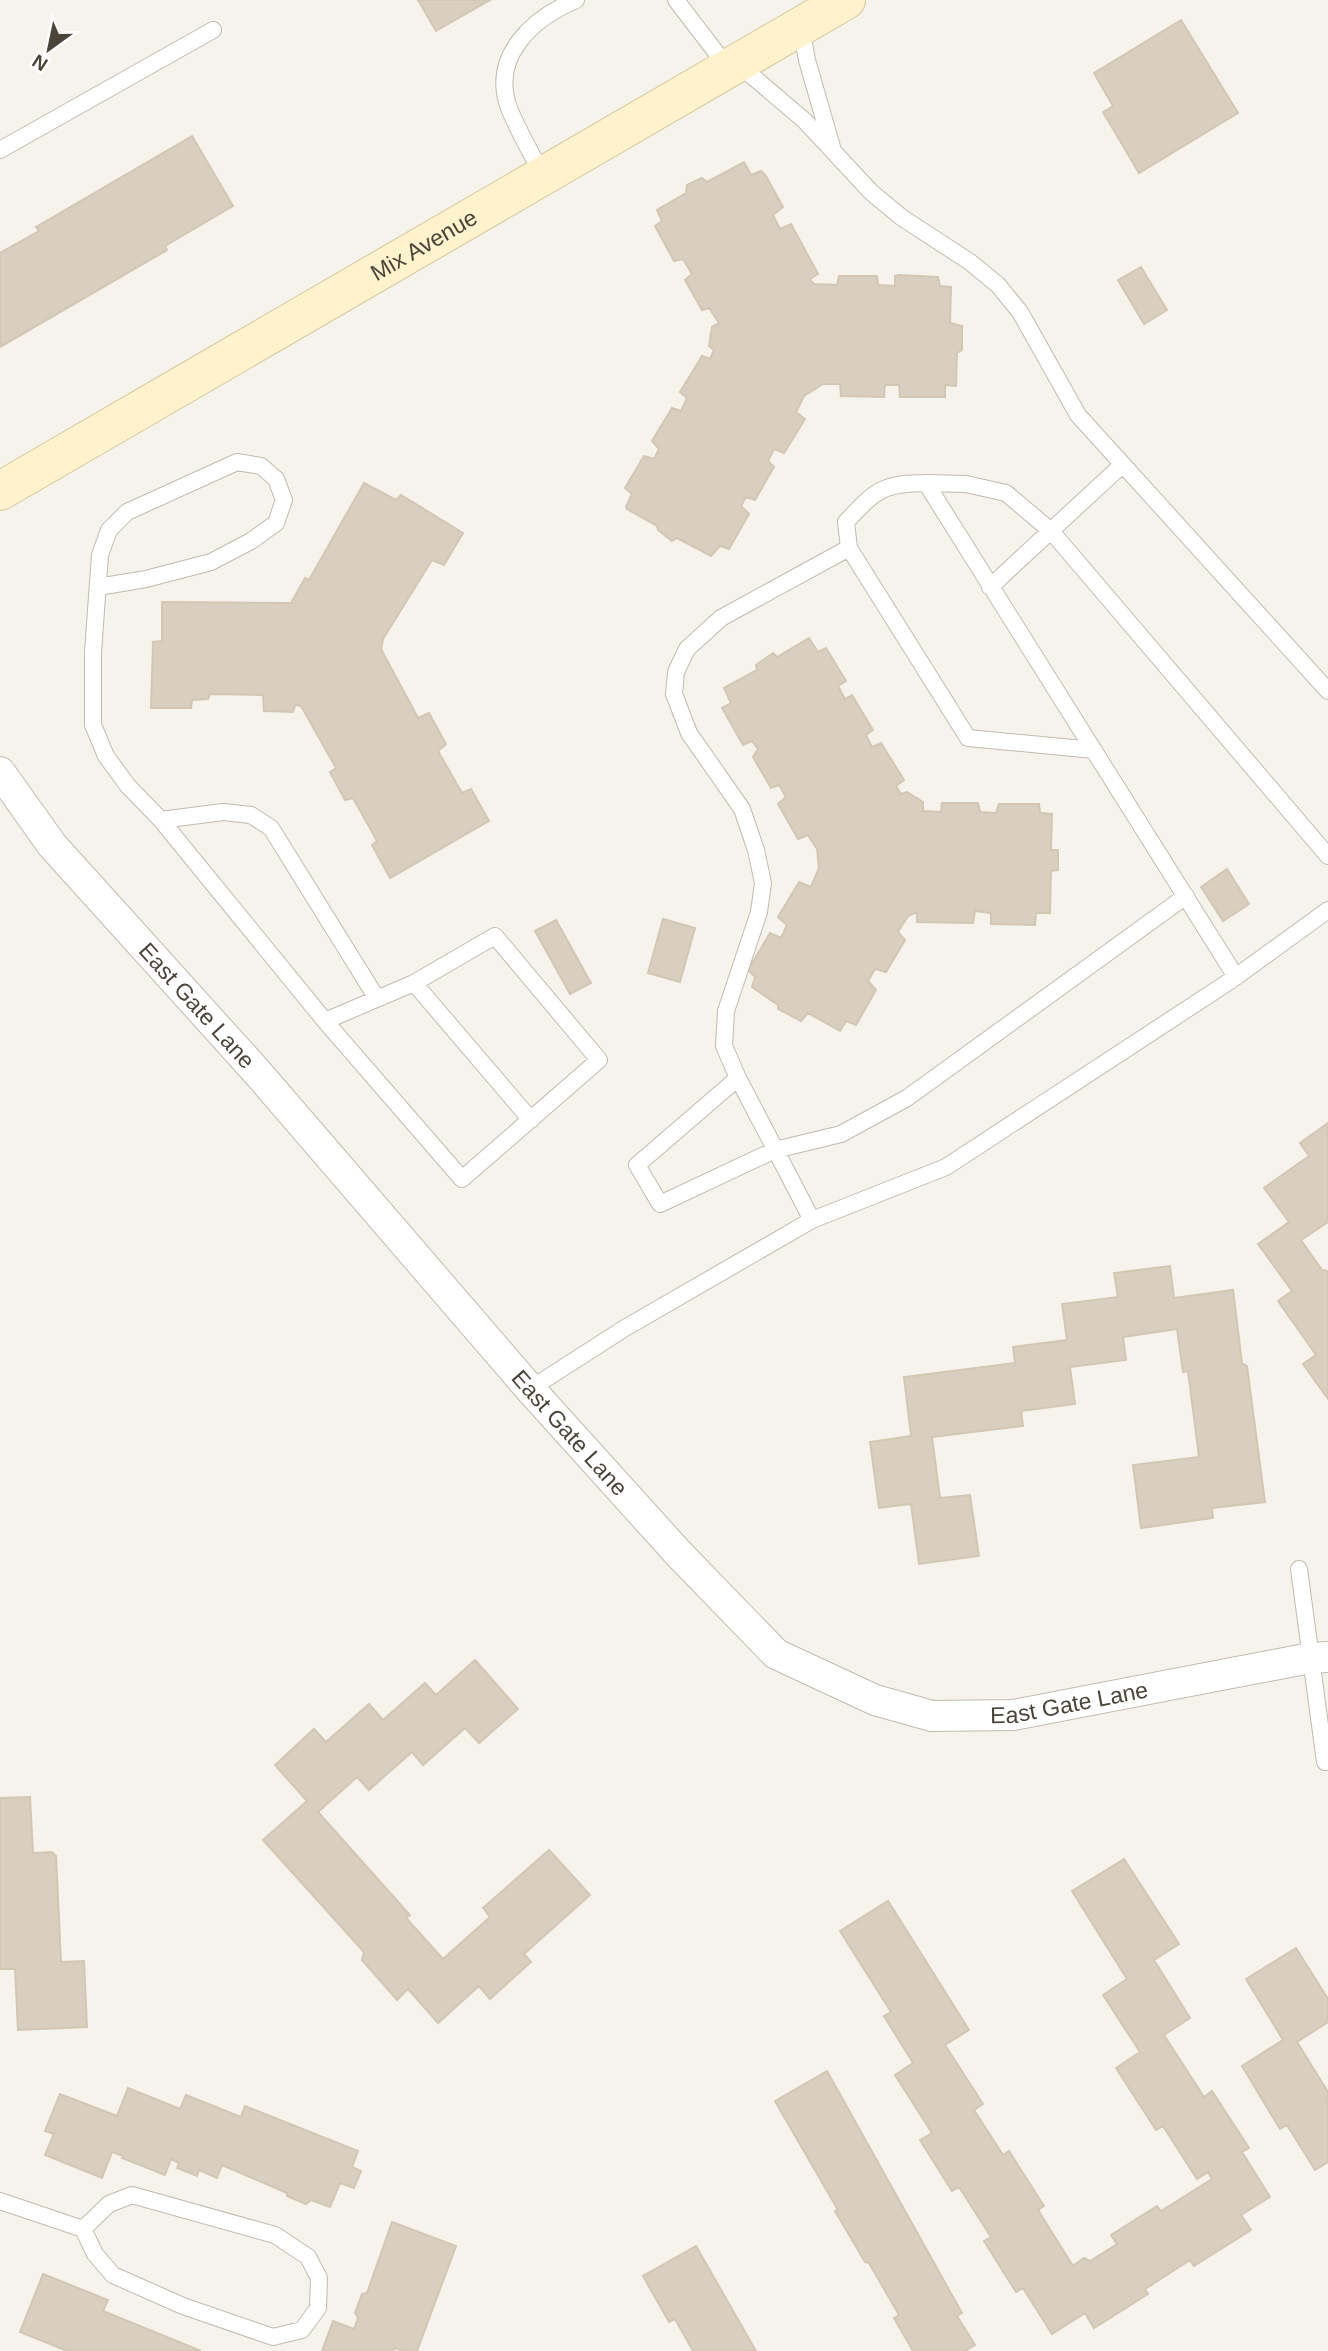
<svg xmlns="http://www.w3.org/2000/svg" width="1328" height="2351" font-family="Helvetica,sans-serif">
<rect width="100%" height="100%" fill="#f6f3ec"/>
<path fill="#d8cfc1" stroke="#d3c7b4" stroke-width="2" d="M418,0H490L436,31Z
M1181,20L1238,113L1139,173L1103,112L1113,106L1094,73Z
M192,136L233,206L165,246L167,250L0,347V253L39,231L36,227Z
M744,162L751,175L761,171L766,176L783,207L773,215L780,229L791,224L818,274L810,279L814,284L837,285L839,276H877L878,285L895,286V276L899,275L938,277L940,286L951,287L950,323L962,326V350L957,353L956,386L945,385V397H900L899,385H885L884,397L841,396L840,384H823L804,396L796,412L805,419L784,453L774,449L768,461L774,467L755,500L746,497L741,506L749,514L729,549L720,546L711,556L677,538L672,541L658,530L657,526L627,509L626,507L632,494L625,488L644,456L654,459L659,449L652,441L672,408L681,411L687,398L680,392L702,356L710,359L714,350L709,346L712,327L719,323L709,308L702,310L685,280L692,274L683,259L674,261L655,226L662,221L657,210L686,193L687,185L702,178L707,182Z
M1141,267L1167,310L1144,324L1118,280Z
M364,483L396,500L401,495L463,533L444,565L432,560L383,639L381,649L418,718L429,713L446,744L438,751L462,793L471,789L489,821L390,878L372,845L377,841L353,798L345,800L330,772L336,768L301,706L295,705L293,712L264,711L263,695L210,694L208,699L192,700L191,708H151L153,642L162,641V602L291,603L305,578L309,580Z
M809,638L818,652L826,648L846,681L838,686L845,699L852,695L873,730L866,735L872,747L881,743L904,780L896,786L901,794L907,792L923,802V811L941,812L942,803H978L980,812L996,813L999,804H1039L1040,813L1052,814L1051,850H1058V870L1051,871L1050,913H1036L1035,925L991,924V913L975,911L973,923L917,922V912L908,916L898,932L905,940L886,972L875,969L868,981L876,990L856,1025L846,1021L840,1031L808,1013L801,1021L778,1009V1005L752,987L755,977L748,970L770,933L781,938L787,925L778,917L799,882L811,887L819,868L817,849L808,835L798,839L778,804L786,797L779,785L771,788L753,757L758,749L752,741L743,745L722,708L731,703L724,688L757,670L756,665L773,653L777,657Z
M1227,869L1249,904L1223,921L1201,887Z
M663,919L695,928L680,982L648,973Z
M556,920L591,983L570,994L535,931Z
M1328,1123V1222L1301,1240L1322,1270L1328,1271V1399L1303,1364L1316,1355L1278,1301L1292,1291L1258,1244L1289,1222L1264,1188L1309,1156L1300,1143Z
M1170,1266L1174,1298L1233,1290L1242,1363L1247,1366L1265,1502L1212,1508L1213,1518L1141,1528L1133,1465L1199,1457L1188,1371L1183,1372L1177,1329L1123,1337L1126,1360L1070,1367L1075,1404L1021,1411L1023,1426L932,1437L940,1498L970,1495L979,1556L919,1564L911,1504L879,1508L870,1442L911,1436L904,1377L1015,1363L1013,1347L1067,1340L1062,1304L1118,1297L1114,1273Z
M475,1660L518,1709L479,1743L465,1728L423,1765L412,1752L369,1790L357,1777L318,1812L410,1915L406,1918L443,1959L490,1917L483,1908L549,1850L590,1895L524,1954L531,1962L490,1999L479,1986L438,2023L408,1989L397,2000L362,1960L364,1952L263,1840L307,1801L275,1765L314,1729L326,1742L369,1704L383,1720L425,1683L436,1695Z
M30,1797L33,1853L52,1852L56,1856L61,1962L84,1961L87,2027L18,2030L15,1969H0V1798Z
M1124,1859L1179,1944L1154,1960L1190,2018L1164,2035L1204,2097L1212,2091L1249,2148L1242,2152L1270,2197L1241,2215L1251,2230L1194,2266L1190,2260L1145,2289L1148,2294L1094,2328L1085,2313L1052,2334L1023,2288L1016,2292L984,2241L991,2237L959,2187L952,2191L920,2140L932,2133L895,2075L913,2063L884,2016L891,2012L840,1931L888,1901L969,2030L945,2045L983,2104L974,2110L1003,2155L1009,2151L1044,2206L1038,2210L1073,2266L1084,2258L1090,2261L1117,2244L1111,2235L1157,2206L1161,2211L1212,2179L1208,2172L1197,2179L1163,2126L1156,2130L1116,2068L1140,2052L1103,1995L1127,1979L1072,1891Z
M1296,1948L1328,1999V2022L1297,2042L1328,2092V2099L1326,2101L1328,2104V2162L1315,2170L1287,2125L1280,2129L1242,2066L1283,2040L1246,1979Z
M827,2071L962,2313L957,2316L975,2345L965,2351H913L894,2318L899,2315L869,2263L865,2262L835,2211L838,2210L775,2101Z
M128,2088L180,2109L186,2095L241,2117L245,2106L358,2151L352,2167L361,2171L354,2188L340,2183L330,2207L311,2200L306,2204L287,2196V2193L222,2165L217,2178L199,2170L197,2176L177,2168L179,2163L171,2159L165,2175L122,2158L123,2156L112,2152L102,2178L45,2155L54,2134L45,2131L60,2094L117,2116Z
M392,2222L456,2246L417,2351H403L395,2348L393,2351H322L333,2321L354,2329L358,2318L355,2313L362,2294L367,2293Z
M696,2246L756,2351H693L675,2319L669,2322L643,2276Z
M43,2274L108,2300L103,2311L201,2351H67L20,2332Z"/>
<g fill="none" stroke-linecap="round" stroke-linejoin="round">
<defs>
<path id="lane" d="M676,0L728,68
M801,28L807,60L832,147
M738,64L805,121L871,192L901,217L970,262L998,285L1020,312L1078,415L1328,691
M0,150L213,30
M543,176C532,154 518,131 509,108C490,56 533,18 576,0
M926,483L966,484L1006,493L1051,531L1328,856
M98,587L146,579L211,562L251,541L276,523L284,500L276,479L261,466L237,462L127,512L109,530L100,555L93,652V725L106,756L128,786L161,820L325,1021L462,1179L599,1060L495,936L414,983L325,1021
M990,587L1122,465
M1094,750L968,738L849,548L846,522C875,491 882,483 926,483L1236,977
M161,820L223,812L251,815L271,828L376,997
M414,983L531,1120
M738,1078L724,1046L726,1011L759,912L763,883L756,850L742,809L689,733L674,694L676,672L687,649L721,618L849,548
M812,1220L738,1078L637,1165L660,1204L775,1150L841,1134L907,1098L1186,896
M530,1389L625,1328L812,1220L946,1167L1230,981L1328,910
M1299,1569L1325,1762
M0,2201L83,2229L95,2254L113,2275L183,2306L273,2337L302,2330L318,2308L319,2278L308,2257L275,2235L132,2195L109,2204L83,2229"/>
<g id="street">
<path id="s1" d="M0,772L52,845L257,1072L530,1389L679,1554L776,1654L875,1700L932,1716L1013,1715L1310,1658L1328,1657"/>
</g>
<g id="secondary">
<path id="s2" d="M0,491L846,0"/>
</g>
</defs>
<use href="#lane" stroke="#c2bbae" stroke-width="18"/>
<use href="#street" stroke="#c2bbae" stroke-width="32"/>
<use href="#secondary" stroke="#d6c79b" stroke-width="40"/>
<use href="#lane" stroke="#fff" stroke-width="16"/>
<use href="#street" stroke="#fff" stroke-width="30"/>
<use href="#secondary" stroke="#fff3cd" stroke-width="38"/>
</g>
<g text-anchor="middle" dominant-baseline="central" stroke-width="7" stroke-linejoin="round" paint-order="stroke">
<g font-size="23" fill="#4b4439" stroke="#fff">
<text stroke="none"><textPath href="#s2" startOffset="490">Mix Avenue</textPath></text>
<text stroke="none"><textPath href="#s1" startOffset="306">East Gate Lane</textPath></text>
<text stroke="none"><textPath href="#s1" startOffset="873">East Gate Lane</textPath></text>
<text stroke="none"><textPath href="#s1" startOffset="1482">East Gate Lane</textPath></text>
</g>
</g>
<g transform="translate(49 49) rotate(213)" stroke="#ffffff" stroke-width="5" paint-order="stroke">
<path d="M0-5L12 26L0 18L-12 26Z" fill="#4b4439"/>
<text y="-10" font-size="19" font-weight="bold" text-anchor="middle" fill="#4b4439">N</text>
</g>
</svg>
